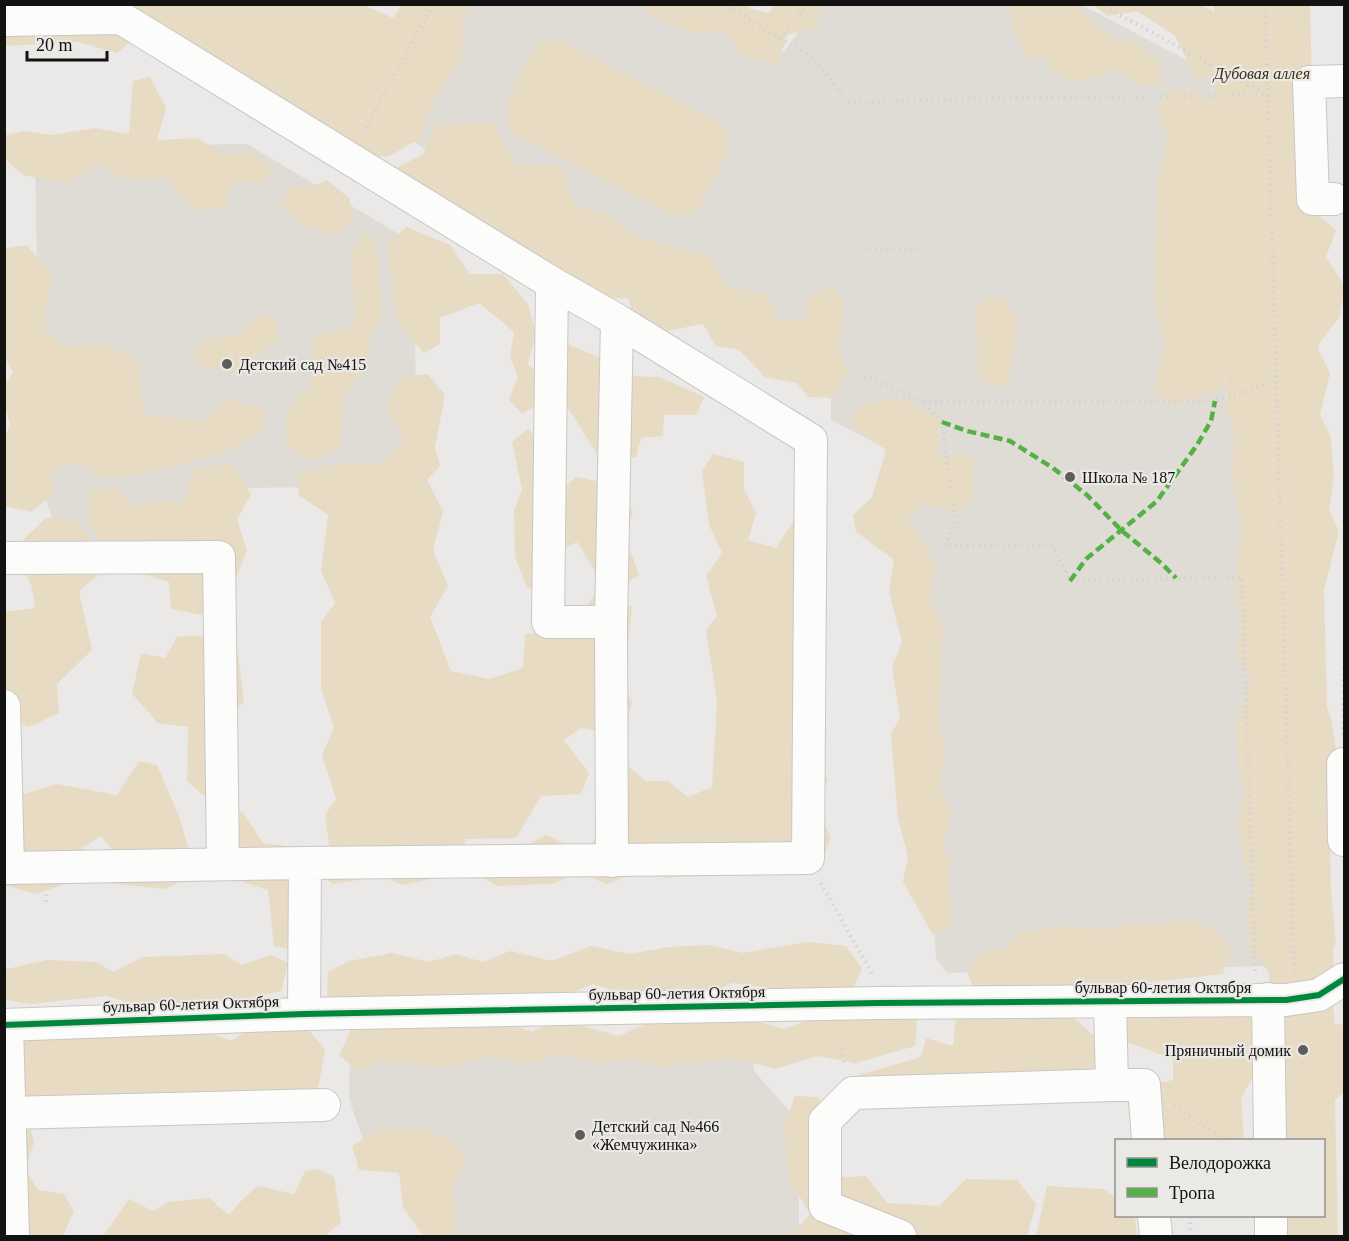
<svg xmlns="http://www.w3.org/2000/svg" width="1349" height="1241" font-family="Georgia,serif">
<rect width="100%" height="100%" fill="#eae9e7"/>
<path fill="#dfdcd6" d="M459,5H700L783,53L818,5H1082L1213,74L1227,413L1252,461L1269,966L947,973L936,958L915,559L896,454L831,420V400L827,385L398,133Z
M247,144L414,243L417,486L228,488L226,540H61L40,485L35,147Z
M753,1041L754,1071L799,1122V1236H440V1149H366L349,1099L350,1045Z"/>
<path fill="#e8dbc4" d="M361,4L393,18L401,5H471L462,21L463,55L428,111L422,137L388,157L335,152L111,5Z
M642,5H747L751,9L770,13L773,5H818L819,27L787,35L778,65L742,55L725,30L693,33L650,16Z
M1013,5H1074L1113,39L1135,42L1159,61L1163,84L1140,85L1118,71L1075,82L1053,72L1047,59L1026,58L1010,19Z
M1093,5H1199L1212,10L1214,14V5H1310L1315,213L1336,230L1326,257L1344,285V294L1339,318L1318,345L1319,351L1330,373L1320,415L1331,437L1334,477L1329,510L1339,531L1324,590L1327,707L1331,718L1336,749L1328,761L1331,886L1336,944L1333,948L1334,1023L1344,1025V1092L1335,1100L1338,1236H1265L1263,1216H1324V1140H1260L1270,1071L1269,972L1250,950L1247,903L1255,886L1245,871L1238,817L1246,795L1239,778L1237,721L1251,679L1237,651L1241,624L1234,597L1241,526L1233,483L1234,427L1227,413L1226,374L1221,390L1169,406L1153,391L1166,338L1154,305L1157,187L1168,140L1157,108L1171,90H1196L1214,104L1213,77L1196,79L1175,36L1137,11L1108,16Z
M5,11L64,18L134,39L117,53L78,42L5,46Z
M549,40H560L722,124L728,133L729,151L699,208C689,215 681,216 670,214L512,133C496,106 521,75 533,50L539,43Z
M150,77L166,108L157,140L197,138L224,156L250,150L273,169L264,183L232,181L225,207L195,211L167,178L119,179L102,163L67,183L23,175L5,159V135L25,131L52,135L95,128L129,134L133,81Z
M493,122L517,165L560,166L574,205L605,213L630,234L710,257L726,287L768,294L777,320L806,318L810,296L833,286L845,302L838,348L848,372L833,398L808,397L797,383L765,377L739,350L716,346L703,324L662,332L634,318L628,299L594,296L382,176L423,154L437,125Z
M327,180L349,198L353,221L336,236L301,225L280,206L291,185L307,189Z
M407,227L450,245L470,274H503L528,304L536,334L528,364L542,379V402L522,414L509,400L518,377L510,356L514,332L479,303L440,318V344L424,353L397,323L387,243Z
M364,234L376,238L382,318L370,334L369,358L344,399L340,448L311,461L286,445V409L309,387L313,337L355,327L352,250Z
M26,245L52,272L44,325L64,347L104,343L138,360L144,415L202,421L227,399L265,409L263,433L226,452L152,473L105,479L77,463L53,470V495L31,512L5,506V435L10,426L5,403V385L13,372L5,358V251L7,248Z
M990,297L1003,298L1018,320L1009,382L992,389L978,377L977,306Z
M262,313L277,322L276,343L233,374L194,364L197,341L239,334Z
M562,342L601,358L620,376L660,377L704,397L696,415H664L663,436L641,438L636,457L601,460L559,394Z
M428,374L445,395L435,447L440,466L427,480L443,511L433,550L448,586L430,617L451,671L489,679L523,668L525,635L593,619L587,605L601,587L632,607L626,661L614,676L632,701L625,735L581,728L564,740L589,773L581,794L541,796L516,838L466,839L450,875L402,885L383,876L333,884L316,873L329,845L325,815L336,799L322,755L334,728L321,689V622L335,603L321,571L328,515L299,495L298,475L335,464L383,463L404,436L386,409L401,377Z
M898,397L940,417L938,458L960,454L974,460L973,502L957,512L924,504L907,516L937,566L928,596L943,625L939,725L945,747L939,785L952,813L943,847L950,861L948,892L954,925L933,935L903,882L908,856L898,819L891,734L900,718L892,667L902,642L889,592L894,560L856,532L853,515L872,497L886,450L852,425L856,407Z
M528,429L542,444L557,494L576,477L621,486L633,513L625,536L639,575L619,588L595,571L577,542L554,553L542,594L527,587L515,557L514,510L522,490L512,442Z
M713,454L744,462V489L756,513L748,540L776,548L796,517L821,719L826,734L813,759L828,780L816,807L831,837L821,865L712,870L670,878L634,873L607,884L578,873L552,884L497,886L478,874L546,835L582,852L606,828L603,767L628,766L646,781H668L688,797L712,787L717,702L706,630L717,616L706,576L722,552L709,525L702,471Z
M232,464L251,494L237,520L247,550L230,593L202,615L171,609L169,582L118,567L88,523L91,489L115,487L136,508L160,499L182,504L195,468Z
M46,518L75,519L98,550L102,571L79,591L92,650L57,684L59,713L29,727L5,717L4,612L35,608L31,584L19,564L24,539Z
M204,635L238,654L244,702L214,721L210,801L187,781L188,727L158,723L132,694L141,653L165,658L177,637Z
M139,761L157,765L179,816L196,874L165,889L107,883L113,851L101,836L82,848L81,878L36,894L5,885L4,777L24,794L57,784L117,795Z
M242,811L263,843L286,846L300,877L291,950L274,946L268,890L243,882L228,852L230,817Z
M1179,919L1209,926L1232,949L1223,974L1116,986H973L967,971L982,951L1004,949L1016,933L1061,926L1112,930L1132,923L1152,926Z
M808,942L846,946L862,969L853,989L811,994L733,983L701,996L637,998L593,984L557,999L510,1002L453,993L408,1005L327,1001L328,972L349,961L392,953L429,962L456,954L483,962L510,951L552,961L591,946L630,954L668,947L709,945L743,953Z
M224,954L242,965L271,955L288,963L281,991L244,1000L151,1010L107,996L31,1004L5,1000L4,963L7,969L46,960L96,962L114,972L142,957Z
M1127,1008H1242L1261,1029L1260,1066L1241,1098L1244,1140H1156L1157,1139L1128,1108V1090L1173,1080V1059L1121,1040Z
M1064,1009L1104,1045L1093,1078L856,1109L849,1078L921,1057L926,1038L953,1046L956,1018Z
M895,1013L917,1020L915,1046L856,1063L818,1056L775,1069L733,1058L657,1067L630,1059L594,1063L562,1053L529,1064L494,1056L443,1068L381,1061L360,1072L339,1056L351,1029L492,1018L532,1032L557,1019L619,1036L656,1019L743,1018L784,1029L823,1014L852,1020Z
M255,1023L304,1025L325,1049L319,1084L302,1119L46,1116L16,1094L10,1042L33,1029L191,1026L232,1041Z
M795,1096L818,1097L837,1125L831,1178L866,1176L887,1203L939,1206L966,1179L1017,1180L1036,1204L1027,1236H790L810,1214L789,1179L784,1128Z
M27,1117L34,1142L25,1169L38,1190L64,1194L74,1211L63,1236H5Z
M382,1127L426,1129L451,1140L466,1160L452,1188L458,1220L454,1236H423L403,1207L399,1173L359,1170L352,1146Z
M319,1169L334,1177L341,1222L325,1236H103L129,1199L153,1211L168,1202L209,1198L229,1215L242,1200L258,1186L294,1194L305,1171Z
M1047,1186L1103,1189L1116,1197V1216H1135L1137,1236H1036Z"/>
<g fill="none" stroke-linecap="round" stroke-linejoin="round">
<defs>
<path id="minor" d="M4,20L121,18L552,283L617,320L811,440L808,858L305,863L304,1014
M1334,199H1313L1309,82L1344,81
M552,283L548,622H611
M4,558L219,557L223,864
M4,706L8,868L305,863
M1344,764H1343L1344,840
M612,861L611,622L617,320
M1268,999L1270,1140
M4,1025L304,1014L877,1003L1286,1000L1319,995L1344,979
M7,1025L13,1236
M1112,1085H1144L1148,1140
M8,1113L324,1105
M1154,1216L1156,1236
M1271,1216V1236
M900,1236L825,1206V1121L853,1093L1112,1085L1110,1001"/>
</defs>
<use href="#minor" stroke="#c8c7c6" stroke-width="34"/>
<path stroke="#d4d3d3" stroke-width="4" stroke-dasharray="1.5 4.5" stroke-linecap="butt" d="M723,4L781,39
M807,4L781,39L814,58L848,103L951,99L1268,95
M1099,4L1268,95H1281
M1265,4L1294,971
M363,133L433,4
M863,249H922
M865,375L922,402L942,422L955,523L945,546L1052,545L1070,581L1242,577L1255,971
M923,402L1215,401L1276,381
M1343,735L1344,643
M821,883L873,976
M46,894V905
M841,1049L845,1066
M1174,1106L1226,1140
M1189,1236L1191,1216"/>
<use href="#minor" stroke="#fcfcfb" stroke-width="32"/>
<path stroke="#54b144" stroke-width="4.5" stroke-dasharray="9 4.5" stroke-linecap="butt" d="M942,422L967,431L1010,441L1053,468L1087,495L1121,530L1161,563L1176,578
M1070,581L1086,559L1157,501L1197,445L1211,421L1215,401"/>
<defs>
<path id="cycleway" d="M4,1025L304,1014L877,1003L1286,1000L1319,995L1344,979"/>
</defs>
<use href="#cycleway" stroke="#ebe9e6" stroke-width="10"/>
<use href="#cycleway" stroke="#00873e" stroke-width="6"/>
</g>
<g fill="#5e5d5c" stroke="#ebe9e6" stroke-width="2">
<circle cx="227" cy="364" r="6"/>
<circle cx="1070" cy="477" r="6"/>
<circle cx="1303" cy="1050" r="6"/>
<circle cx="580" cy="1135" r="6"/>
</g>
<g text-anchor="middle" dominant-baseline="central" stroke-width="4.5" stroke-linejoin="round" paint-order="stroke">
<g font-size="16" font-style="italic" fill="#3b2c13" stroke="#ebe9e6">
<text x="1262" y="73">Дубовая аллея</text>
</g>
<g font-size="16" fill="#121211" stroke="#ebe9e6" text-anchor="start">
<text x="239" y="364">Детский сад №415</text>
<text x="1082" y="477">Школа № 187</text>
<text x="1291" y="1050" text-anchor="end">Пряничный домик</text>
<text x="592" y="1126">Детский сад №466<tspan x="592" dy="18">«Жемчужинка»</tspan></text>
</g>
<g font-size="16" fill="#121211" stroke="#ebe9e6">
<text x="1163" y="987">бульвар 60-летия Октября</text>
<text transform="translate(677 993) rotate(-1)">бульвар 60-летия Октября</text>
<text transform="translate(191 1004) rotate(-2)">бульвар 60-летия Октября</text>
</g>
</g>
<rect width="1349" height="1241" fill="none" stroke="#121211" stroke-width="12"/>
<rect x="1115" y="1139" width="210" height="78" fill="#ebe9e6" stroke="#949391" stroke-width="1.5"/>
<rect x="1127" y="1158" width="30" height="9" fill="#00873e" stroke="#949391" stroke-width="1.5"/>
<text x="1169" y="1169" font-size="18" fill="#121211">Велодорожка</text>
<rect x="1127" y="1188" width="30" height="9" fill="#54b144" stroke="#949391" stroke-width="1.5"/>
<text x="1169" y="1199" font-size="18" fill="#121211">Тропа</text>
<path d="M27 51v9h80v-9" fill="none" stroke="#121211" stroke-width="3"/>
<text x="36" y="51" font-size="18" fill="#121211" stroke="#ebe9e6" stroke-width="4.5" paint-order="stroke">20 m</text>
</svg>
